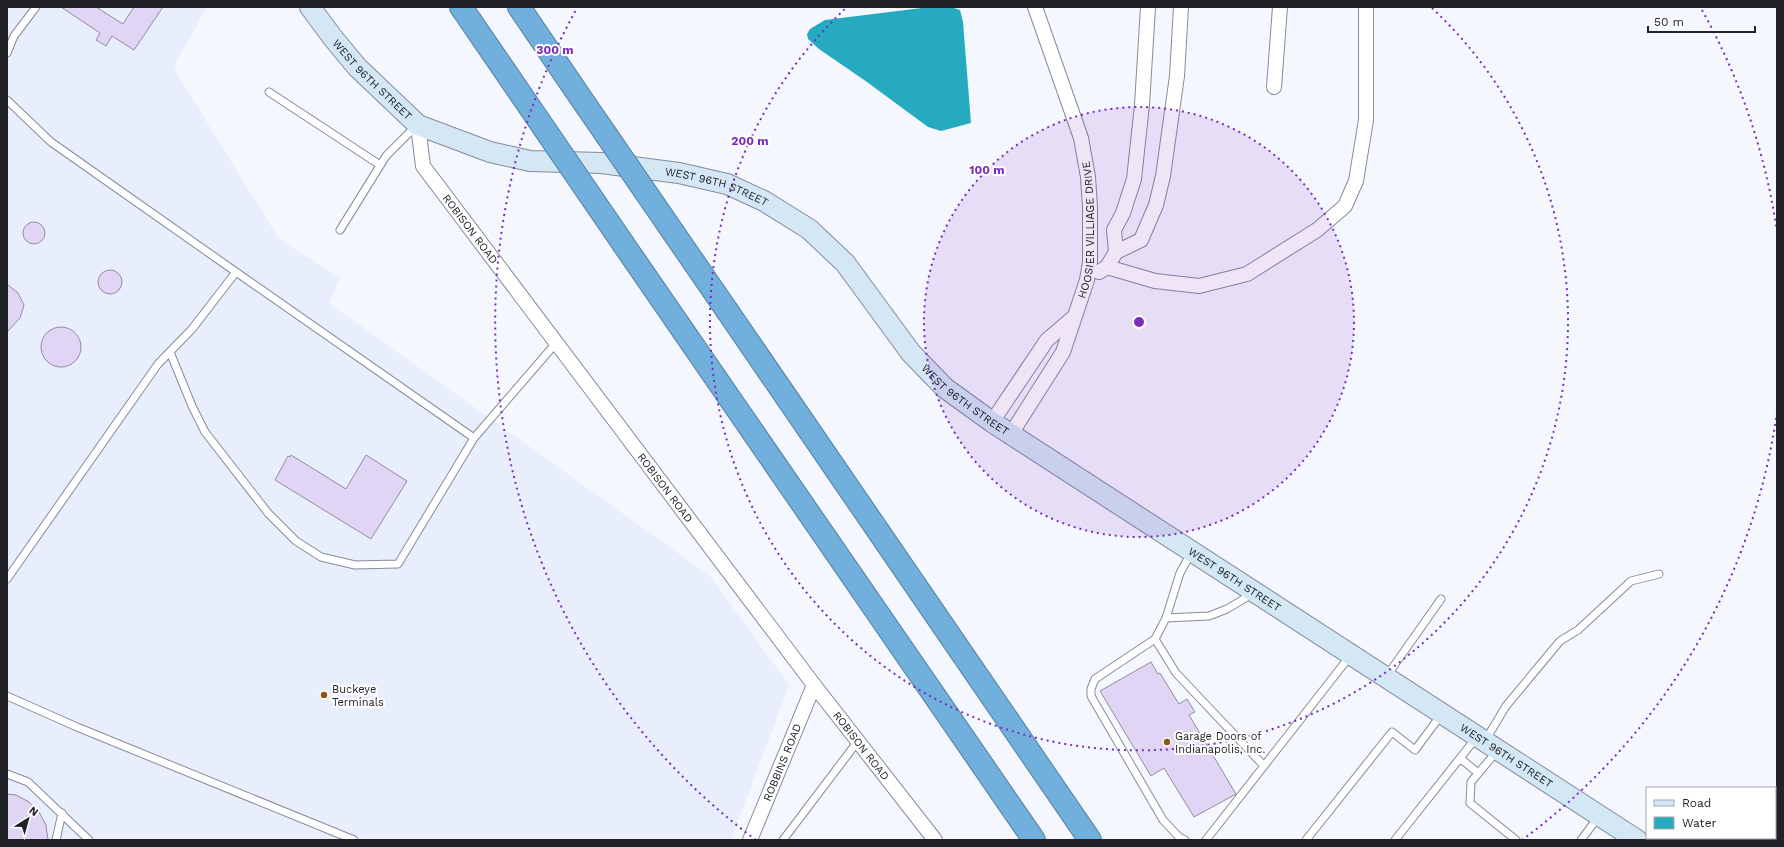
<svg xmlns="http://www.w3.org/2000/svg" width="1784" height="847" font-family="'Work Sans',sans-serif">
<rect width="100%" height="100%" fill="#f5f7fe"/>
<path fill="#e9eefd" d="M7,7H207L173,67L279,239L340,278L329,303L710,576L789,685L731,840H7Z"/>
<path fill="#26aabf" d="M930,7H951L960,10L963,22L971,123L941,131L928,127L867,82L819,49L808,39L807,34L810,29L825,20Z"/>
<path fill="#e0d5f4" stroke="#928c9c" d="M61,7H96L123,24L134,7H163L134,50L112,36L106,46L96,40L100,33Z
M23 233a11 11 0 1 1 22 0a11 11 0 1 1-22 0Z
M98 282a12 12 0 1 1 24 0a12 12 0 1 1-24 0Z
M7,284L18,293L24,305L20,318L7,332Z
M41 347a20 20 0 1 1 40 0a20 20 0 1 1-40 0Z
M291,455L346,489L366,455L407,481L371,539L275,480L288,456L290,457Z
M1151,662L1158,674L1160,673L1179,704L1187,699L1195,712L1189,715L1236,794L1194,817L1164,768L1151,776L1100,691Z
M7,794L16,795L29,802L39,812L46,825L48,840H7Z"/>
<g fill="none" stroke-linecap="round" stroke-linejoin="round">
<defs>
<path id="lane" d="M7,53L14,36L36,7
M269,92L380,165
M7,100L51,142L236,272
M340,230L386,156L416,126
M170,352L192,406L205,432L268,513L296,541L321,557L355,565L398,564L474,438
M7,579L158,364L192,329L236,272L474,438L556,343
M1166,618L1209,616L1227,609L1252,594
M1155,639L1176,673L1264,766
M1386,677L1441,599
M7,696L77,727L354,840
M1485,741L1506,706L1560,641L1578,630L1631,581L1659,574
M1497,751L1471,782L1470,803L1516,840
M1460,758L1478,773
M7,774L28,782L89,840
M56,840L62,813
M783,840L858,741
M1185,840L1179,837L1163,820L1091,696V689L1095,679L1155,639L1166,618L1180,573L1191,553
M1206,840L1350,656
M1306,840L1392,732L1415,750L1441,715
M1395,840L1476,738
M1581,840L1599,816"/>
<g id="street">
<path d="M1274,87L1280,7"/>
<path id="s1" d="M418,125L423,166L814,685L935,840"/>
<path d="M1116,252L1114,230L1123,213L1134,179L1142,105L1148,7"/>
<path d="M1107,267L1155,281L1199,286L1247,274L1317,230L1345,206L1356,181L1366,120V7"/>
<path d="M1099,272L1107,267L1116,252L1141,240L1156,205L1163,176L1177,76L1181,7"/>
<path d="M992,422L1047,340L1074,317"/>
<path id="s2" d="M1011,434L1063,352L1087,280L1090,262V207L1088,177L1081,138L1035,7"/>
<path id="s3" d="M750,840L814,685"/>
</g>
<g id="secondary">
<path id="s4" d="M310,7L333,38L357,67L418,125L490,152L530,161L601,163L679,173L727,184L764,201L809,229L845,263L911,353L945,388L992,422L1637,840"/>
</g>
<path id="highway" d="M461,7L470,20
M519,7L574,88
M624,245L1034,840
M728,312L1090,840"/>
</defs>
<use href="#lane" stroke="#868b9b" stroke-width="9"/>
<use href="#street" stroke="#868b9b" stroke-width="16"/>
<use href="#secondary" stroke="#868b9b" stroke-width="22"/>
<use href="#highway" stroke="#557e9e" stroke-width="24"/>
<use href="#lane" stroke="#fff" stroke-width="7"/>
<use href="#street" stroke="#fff" stroke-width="14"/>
<use href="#secondary" stroke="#d4e7f5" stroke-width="20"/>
<use href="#highway" stroke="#71b0dd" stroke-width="22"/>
<defs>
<path id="highway-bridge" d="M470,20L624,245
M574,88L728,312"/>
</defs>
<use href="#highway-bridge" stroke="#557e9e" stroke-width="24" stroke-linecap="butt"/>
<use href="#highway-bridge" stroke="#71b0dd" stroke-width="22"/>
</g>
<circle cx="1139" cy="322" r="215" fill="#7b2cbf" fill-opacity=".12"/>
<g fill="none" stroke="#7b2cbf" stroke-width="2" stroke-dasharray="2 4">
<circle cx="1139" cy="322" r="215"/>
<path d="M1432 8A429 429 0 1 1 846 8"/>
<path d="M1777 412A644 644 0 0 1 1522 840M756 840A644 644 0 0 1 576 10M1702 10A644 644 0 0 1 1777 232"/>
</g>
<g fill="#905415" stroke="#fff" stroke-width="1.5">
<circle cx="324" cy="695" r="4"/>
<circle cx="1167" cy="742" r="4"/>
</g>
<g text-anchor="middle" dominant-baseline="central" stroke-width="4" stroke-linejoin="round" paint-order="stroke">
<g font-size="11" fill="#202228" stroke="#fff">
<text stroke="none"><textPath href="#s4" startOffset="96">WEST 96TH STREET</textPath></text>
<text stroke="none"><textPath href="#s4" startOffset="468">WEST 96TH STREET</textPath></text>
<text stroke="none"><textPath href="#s1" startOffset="120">ROBISON ROAD</textPath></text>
<text stroke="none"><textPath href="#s2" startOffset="223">HOOSIER VILLIAGE DRIVE</textPath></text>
<text stroke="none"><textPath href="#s4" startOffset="804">WEST 96TH STREET</textPath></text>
<text stroke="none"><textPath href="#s1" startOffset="444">ROBISON ROAD</textPath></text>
<text stroke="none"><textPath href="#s4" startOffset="1128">WEST 96TH STREET</textPath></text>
<text stroke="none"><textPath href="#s1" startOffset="768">ROBISON ROAD</textPath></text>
<text stroke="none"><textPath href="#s4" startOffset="1452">WEST 96TH STREET</textPath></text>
<text stroke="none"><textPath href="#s3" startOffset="84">ROBBINS ROAD</textPath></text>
</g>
<g font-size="11" fill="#202228" stroke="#fff" text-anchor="start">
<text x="332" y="689">Buckeye<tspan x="332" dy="13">Terminals</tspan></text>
<text x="1175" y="736">Garage Doors of<tspan x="1175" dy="13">Indianapolis, Inc.</tspan></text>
</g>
</g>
<circle cx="1139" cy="322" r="6" fill="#7b2cbf" stroke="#fff" stroke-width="2"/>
<g font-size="12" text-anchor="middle" font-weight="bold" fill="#7b2cbf" stroke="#fff" stroke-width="4" stroke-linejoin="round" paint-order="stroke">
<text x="555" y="54">300 m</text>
<text x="750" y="145">200 m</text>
<text x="987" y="174">100 m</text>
</g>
<rect width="1784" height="847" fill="none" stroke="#202228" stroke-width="16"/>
<rect x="1646" y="787" width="130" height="52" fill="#ffffff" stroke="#a6a7a9"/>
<rect x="1654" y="800" width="20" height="6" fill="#d4e7f5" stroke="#a6a7a9"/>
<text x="1682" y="807" font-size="12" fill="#202228">Road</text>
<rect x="1654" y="817" width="20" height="12" fill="#26aabf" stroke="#a6a7a9"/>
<text x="1682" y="827" font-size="12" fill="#202228">Water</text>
<g transform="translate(28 819) rotate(37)" stroke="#ffffff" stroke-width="3" paint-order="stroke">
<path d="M0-3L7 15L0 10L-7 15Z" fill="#202228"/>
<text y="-6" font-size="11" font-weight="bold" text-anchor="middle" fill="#202228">N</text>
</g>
<path d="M1648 26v6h107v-6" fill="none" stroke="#202228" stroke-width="2"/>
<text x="1654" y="26" font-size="12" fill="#202228" stroke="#ffffff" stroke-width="3" paint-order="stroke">50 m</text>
</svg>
